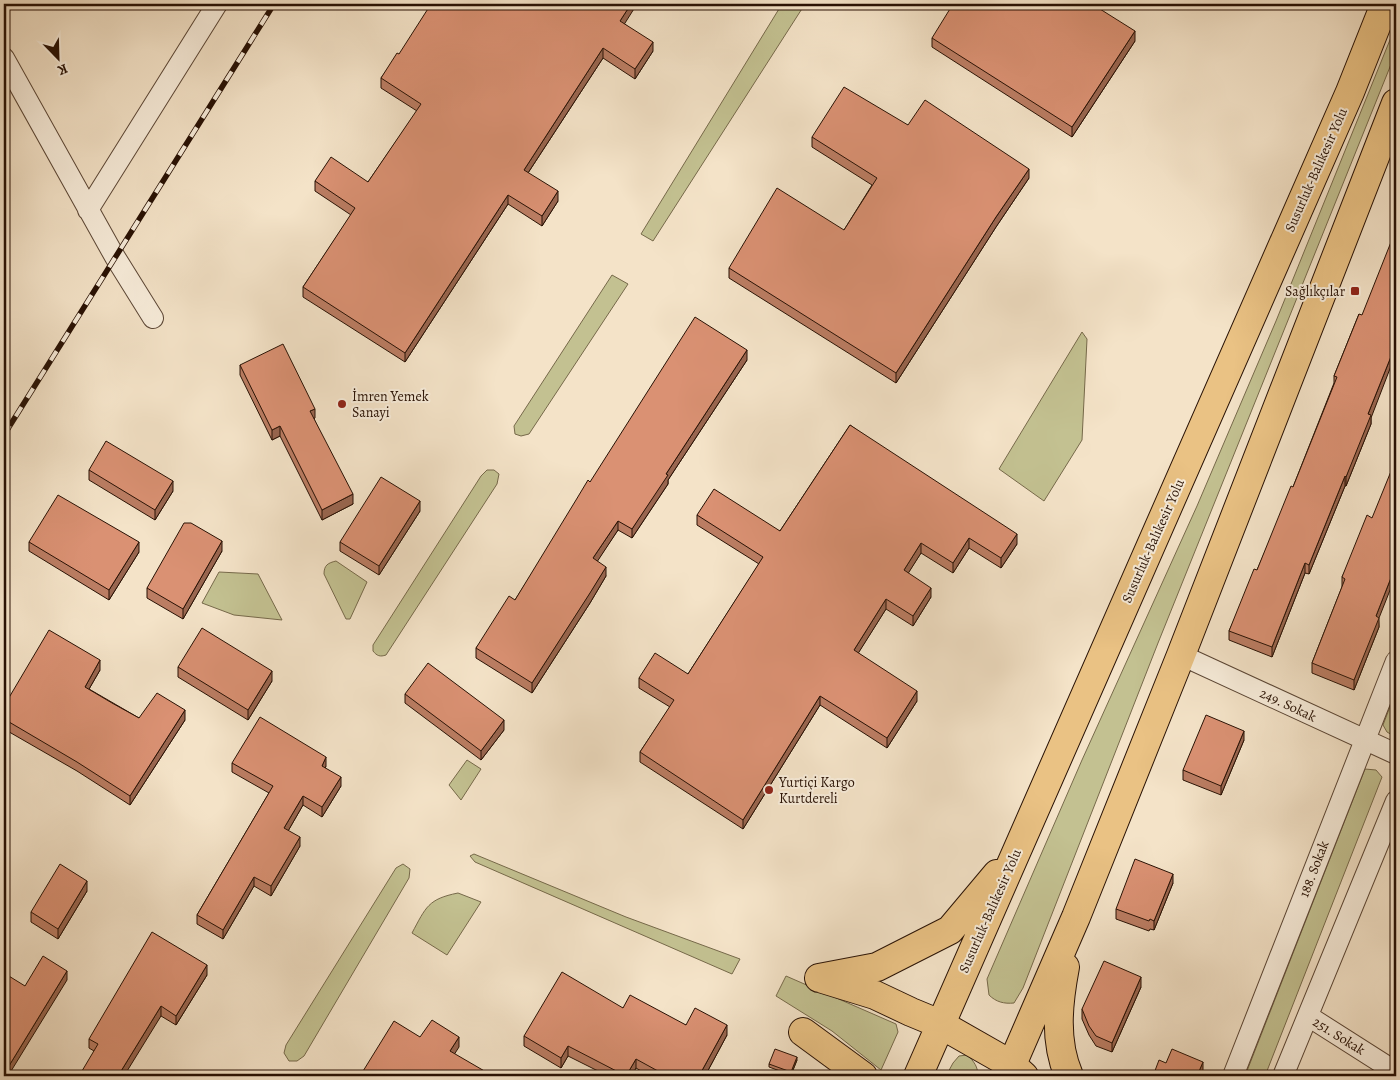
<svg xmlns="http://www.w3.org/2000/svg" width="1400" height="1080" font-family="Alegreya,serif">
<rect width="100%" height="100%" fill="#f4e3c8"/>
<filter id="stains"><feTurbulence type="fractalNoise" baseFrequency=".004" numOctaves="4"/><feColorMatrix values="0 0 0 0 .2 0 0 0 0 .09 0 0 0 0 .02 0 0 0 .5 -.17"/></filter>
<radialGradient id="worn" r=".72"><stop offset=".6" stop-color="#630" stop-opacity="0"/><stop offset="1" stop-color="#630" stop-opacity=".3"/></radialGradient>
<path fill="#c3c191" stroke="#76694a" d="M782,4H805L653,241L641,234Z
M1396,25V52L1158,643L1023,988L1014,1003C1004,1004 996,1002 989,995L987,979L1082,760L1197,506L1276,321Z
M612,275L628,284L529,434L521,436L515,434L514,426Z
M1082,332L1087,339L1082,440L1044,501L999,469Z
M487,470H494L499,474L497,484L386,655C380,657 377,656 373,651V645L481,476Z
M336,561L367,582L350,619H346L324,574C324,565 328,563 336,561Z
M219,572L258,574L282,620L234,615L202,603Z
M1396,691V734L1394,736L1387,732L1383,725Z
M467,760L481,769L461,800L449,785Z
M1365,769L1376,770L1382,777L1265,1076H1245Z
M474,854L626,917L740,959L732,974L475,862L470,856Z
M403,864L410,869L409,878L304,1056L297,1061H289L284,1053L286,1045L396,868Z
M458,893L481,902L447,955L412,933C426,907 428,899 458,893Z
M786,976L896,1024L898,1032L881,1070L832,1031L776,996Z
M967,1055C974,1061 978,1067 978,1076H946L953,1063L959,1056Z"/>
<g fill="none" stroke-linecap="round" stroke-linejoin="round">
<defs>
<path id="minor" d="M4,58L115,257L153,318
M88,210L217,4
M1181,655L1396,754
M1308,1016L1396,1072
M1233,1076L1396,661
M1283,1076L1396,801"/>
<path id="highway" d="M1065,967C1058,1004 1054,1041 1069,1076
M819,978L877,967L950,930L997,874
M823,979L875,995L911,1012L940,1024L1012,1065L1024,1076
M803,1032L863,1076
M918,1076L1350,92L1385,4
M1007,1076L1076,917L1181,655L1396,103"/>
</defs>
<use href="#minor" stroke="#5b4635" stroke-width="22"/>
<use href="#highway" stroke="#281104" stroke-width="30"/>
<use href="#minor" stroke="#f8eddb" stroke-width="20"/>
<use href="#highway" stroke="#eac284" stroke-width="28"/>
<defs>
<path id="rail" d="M4,435L274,4"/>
</defs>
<use href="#rail" stroke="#281104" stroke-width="5.5"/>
<use href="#rail" stroke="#f8eddb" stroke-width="4" stroke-dasharray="11" stroke-linecap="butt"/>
</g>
<path fill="#bb7d63" stroke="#281104" d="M625,24L653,51L635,79L603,58L528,173L558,201L542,226L508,204L405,362L303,297V287L351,215L315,191V181L368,182L417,111L381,88V78L399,54Z
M932,38L1135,41L1072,137L932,47Z
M908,125L1029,178L996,227L896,383L729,278V268L844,230L872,185L812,147V137Z
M1359,314L1371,418V424L1346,486H1345L1309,574L1305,573L1272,657L1229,640V631L1257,570L1293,487L1334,383V376Z
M747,360L668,480V484L632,538L618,530L597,561L606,576L590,603L532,693L476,658V648L515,600L590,482Z
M240,365L315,418L314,419L353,504L322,520L280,436L272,440L240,375Z
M850,425L1017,544L1001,568L969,548L953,573L921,553L908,573L931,597L913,626L886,609L858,653L917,701L887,748L820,705L743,829L640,762V752L670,707L639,688V678L688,674L759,564L697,525V515L780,531Z
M89,470L173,491L155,520L89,480Z
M420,511L379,575L340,551V542Z
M1372,518L1379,627L1354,690L1312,673V663L1342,587V577Z
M29,542L139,552L109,600L29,551Z
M222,551L183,619L147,598V588Z
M178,667L272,681L248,720L178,677Z
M100,670L89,689L139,718L185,720L130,805L77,771L4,729V706Z
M405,694L504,730L481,760L405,703Z
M1244,740L1221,795L1183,780V770Z
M232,763L326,766L325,768L341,786L322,817L303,805L288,831L300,846L271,896L254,886L223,939L197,924V915L269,793L232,772Z
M1173,883L1154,930L1150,929L1149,931L1116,919V909Z
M87,891L58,939L31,922V912Z
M207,975L176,1025L161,1016L94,1051L89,1048V1039Z
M1141,987L1112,1052L1096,1046L1089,1035L1082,1019V1009Z
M623,1008L686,1025L727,1035L705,1076H650L636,1068L631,1076H608L568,1056L561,1068L524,1046V1036Z
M797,1060L791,1075L769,1067V1064Z"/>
<path fill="#996650" stroke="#281104" d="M631,4H637L620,31V21Z
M1135,31V41L1072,137V127Z
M653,42V51L635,79V69Z
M603,48V58L524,179V170Z
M1029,169V178L996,227L896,383V373L996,217Z
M558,191V201L542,226V216Z
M508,195V204L405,362V353Z
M1396,344V353L1371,418V424L1346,486V477L1368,414Z
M747,350V360L668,480V484L632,538V529L666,474Z
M315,409V418L310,421V411Z
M280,426V436L272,440V430Z
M1345,476V486L1309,574V565Z
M173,481V491L155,520V510Z
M353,494V504L322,520V510Z
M420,501V511L379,575V566Z
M618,521V530L593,568V558Z
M1017,534V544L1001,568V558Z
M969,538V548L953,573V563Z
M222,541V551L183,619V609Z
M139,542V552L109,600V590Z
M921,543V553L904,580V570Z
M1305,563V573L1272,657V647Z
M1396,565V575L1379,618V627L1354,690V680L1376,616Z
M606,567V576L590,603L532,693V683Z
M931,588V597L913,626V616Z
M886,599V609L854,660V650Z
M100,660V670L85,696V687Z
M272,671V681L248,720V710Z
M917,691V701L887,748V738Z
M820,696V705L743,829V820Z
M185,710V720L130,805V796Z
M504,720V730L481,760V751Z
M1244,731V740L1221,795V786Z
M326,757V766L322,775V766Z
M341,777V786L322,817V807Z
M303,796V805L284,838V828Z
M300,837V846L271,896V886Z
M1173,874V883L1154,930V921Z
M254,877V886L223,939V930Z
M87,881V891L58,939V929Z
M207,965V975L176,1025V1016Z
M67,971V980L8,1076H4V1074Z
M1141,977V987L1112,1052V1043Z
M161,1006V1016L124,1076H118Z
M727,1025V1035L705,1076H699Z
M459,1037V1047L450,1061V1051Z
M568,1046V1056L561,1068V1058Z
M797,1057V1060L791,1075V1072Z
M636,1059V1068L631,1076H626Z
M1203,1062V1072L1201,1076H1197Z"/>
<path fill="#da9173" stroke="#281104" d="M431,4H631L620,21L653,42L635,69L603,48L524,170L558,191L542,216L508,195L405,353L303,287L355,208L315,181L331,157L368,182L421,104L381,78L397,53L399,54Z
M953,4H1092L1135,31L1072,127L932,38Z
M844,87L908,125L925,100L1029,169L996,217L896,373L729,268L777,188L844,230L877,178L812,137Z
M1395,232H1396V344L1368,414L1371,415L1346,477L1345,476L1309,565L1305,563L1272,647L1229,631L1254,569L1257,570L1291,486L1293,487L1337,377L1334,376L1359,314L1362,315Z
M695,317L747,350L666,474L668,475L632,529L618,521L593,558L606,567L590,593L532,683L476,648L509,596L515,600L576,500L588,480L590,482Z
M283,344L315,409L310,411L353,494L322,510L280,426L272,430L240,365Z
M850,425L1017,534L1001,558L969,538L953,563L921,543L904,570L931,588L913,616L886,599L854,650L917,691L887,738L820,696L743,820L640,752L674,700L639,678L655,653L688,674L763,557L697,515L714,489L780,531Z
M106,441L173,481L155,510L89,470Z
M1396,459V565L1376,616L1379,618L1354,680L1312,663L1345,579L1342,577L1367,515L1372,518Z
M381,477L420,501L379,566L340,542Z
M58,495L139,542L109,590L29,542Z
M184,523H191L222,541L183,609L147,588Z
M202,628L272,671L248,710L178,667Z
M49,630L100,660L85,687L112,703L139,718L157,693L185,710L130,796L77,762L4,719V706Z
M428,663L504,720L481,751L405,694Z
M1206,715L1244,731L1221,786L1183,770Z
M260,717L326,757L322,766L341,777L322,807L303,796L284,828L300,837L271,886L254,877L223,930L197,915L273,786L232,763Z
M1135,859L1173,874L1154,921L1150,919L1149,921L1116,909Z
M60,864L87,881L58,929L31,912Z
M152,932L207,965L176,1016L161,1006L118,1076H79L98,1044L89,1039Z
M43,956L67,971L4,1074V973L25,986Z
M1104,961L1141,977L1112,1043L1096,1036L1089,1026L1082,1009Z
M562,972L623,1008L630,995L686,1025L695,1008L727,1025L699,1076H667L636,1059L626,1076L568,1046L561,1058L524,1036Z
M432,1020L459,1037L450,1051L493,1076H360L394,1021L420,1037Z
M775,1049L797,1057L791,1072L769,1064Z
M1172,1049L1203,1062L1197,1076H1153L1159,1060L1166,1063Z"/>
<g fill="#8f2418" stroke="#f8eddb" stroke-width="2">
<rect x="1350" y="286" width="10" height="10" rx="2.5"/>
<circle cx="342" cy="404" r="5"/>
<circle cx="769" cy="790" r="5"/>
</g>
<g text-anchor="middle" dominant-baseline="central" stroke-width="4" stroke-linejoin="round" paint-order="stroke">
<g font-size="14" fill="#281104" stroke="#f8eddb">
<text transform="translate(1316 170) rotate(-66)">Susurluk-Balıkesir Yolu</text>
<text transform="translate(1153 541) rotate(-66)">Susurluk-Balıkesir Yolu</text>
<text transform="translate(1288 705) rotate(25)">249. Sokak</text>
<text transform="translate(1314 869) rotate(-69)">188. Sokak</text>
<text transform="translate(990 911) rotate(-66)">Susurluk-Balıkesir Yolu</text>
<text transform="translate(1339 1036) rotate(32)">251. Sokak</text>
</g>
<g font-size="14" fill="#281104" stroke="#f8eddb" text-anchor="start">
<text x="1345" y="291" text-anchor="end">Sağlıkçılar</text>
<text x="352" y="396">İmren Yemek<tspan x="352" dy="16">Sanayi</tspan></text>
<text x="779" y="782">Yurtiçi Kargo<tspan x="779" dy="16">Kurtdereli</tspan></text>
</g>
</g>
<rect width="1400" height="1080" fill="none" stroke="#f4e3c8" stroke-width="20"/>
<rect x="5" y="5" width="1390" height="1070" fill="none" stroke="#281104" stroke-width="2.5"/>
<rect x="10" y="10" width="1380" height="1060" fill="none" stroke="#281104"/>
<g transform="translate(58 58) rotate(157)" stroke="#f8eddb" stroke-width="4" paint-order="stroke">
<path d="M0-4L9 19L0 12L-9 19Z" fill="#281104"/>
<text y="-8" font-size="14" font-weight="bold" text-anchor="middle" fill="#281104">K</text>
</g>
<rect width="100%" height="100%" filter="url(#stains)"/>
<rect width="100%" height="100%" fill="url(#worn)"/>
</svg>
